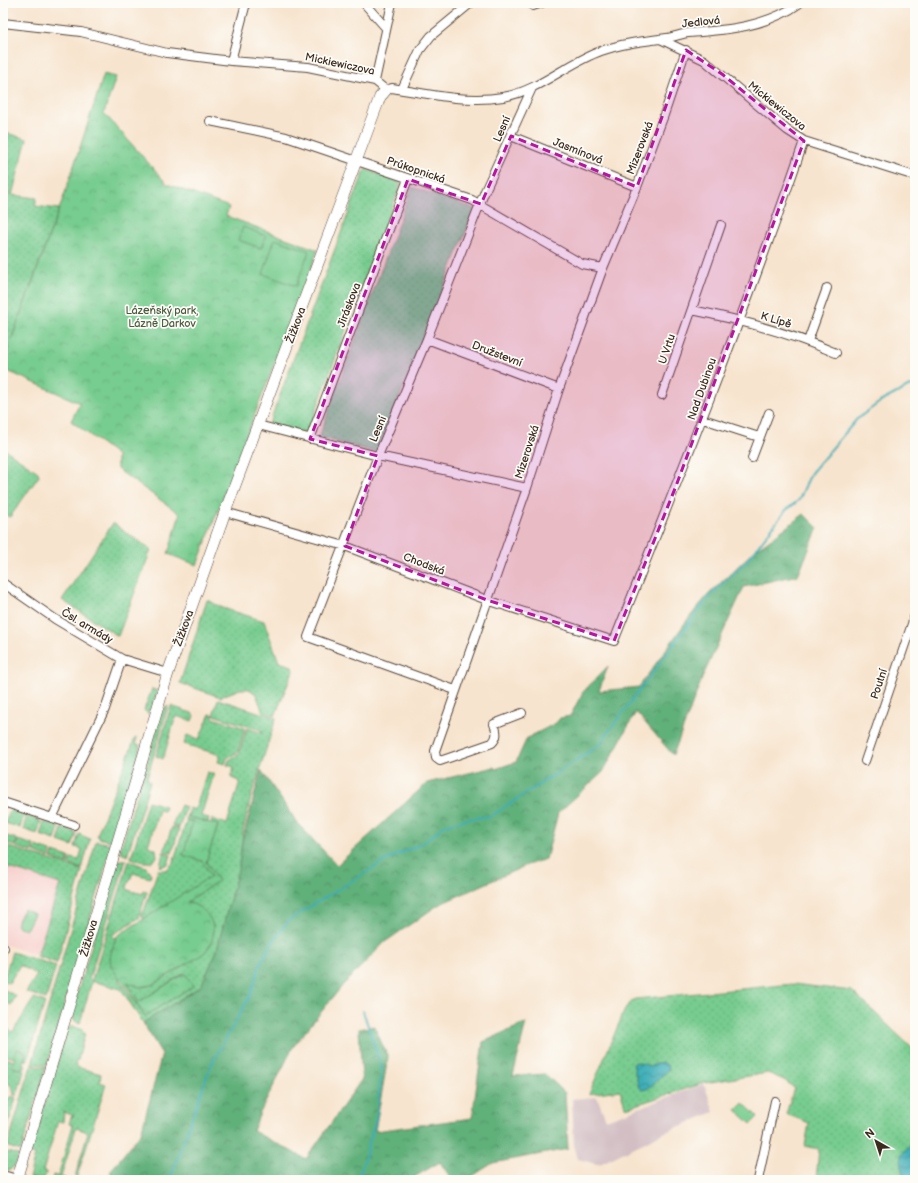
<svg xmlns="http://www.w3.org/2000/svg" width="918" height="1183" font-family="'Balsamiq Sans',sans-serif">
<defs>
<pattern id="grass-dots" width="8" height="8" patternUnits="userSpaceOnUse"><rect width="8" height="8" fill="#77cc8f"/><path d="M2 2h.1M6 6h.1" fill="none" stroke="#68af7b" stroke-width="1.8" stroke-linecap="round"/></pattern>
<pattern id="forest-crowns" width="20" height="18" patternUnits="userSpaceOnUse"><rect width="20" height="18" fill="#61b07a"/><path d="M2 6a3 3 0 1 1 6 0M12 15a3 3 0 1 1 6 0" fill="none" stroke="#518f63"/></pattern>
<pattern id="park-crowns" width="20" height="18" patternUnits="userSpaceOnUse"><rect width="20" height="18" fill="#77cc8f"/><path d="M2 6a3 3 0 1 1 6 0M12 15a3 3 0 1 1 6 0" fill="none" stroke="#68af7b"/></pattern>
<pattern id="water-waves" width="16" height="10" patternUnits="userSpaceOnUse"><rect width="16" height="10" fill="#3daeb7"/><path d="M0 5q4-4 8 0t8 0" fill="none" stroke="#348e94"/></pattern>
</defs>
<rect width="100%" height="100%" fill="#fdfcf7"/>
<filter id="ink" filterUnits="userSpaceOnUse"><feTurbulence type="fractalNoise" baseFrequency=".025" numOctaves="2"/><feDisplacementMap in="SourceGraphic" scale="8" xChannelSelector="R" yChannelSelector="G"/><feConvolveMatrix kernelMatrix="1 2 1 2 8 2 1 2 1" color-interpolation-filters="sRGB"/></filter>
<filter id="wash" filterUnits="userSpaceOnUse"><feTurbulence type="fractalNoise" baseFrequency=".012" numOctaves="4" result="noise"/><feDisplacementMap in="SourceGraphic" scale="16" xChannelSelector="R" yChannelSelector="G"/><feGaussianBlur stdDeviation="0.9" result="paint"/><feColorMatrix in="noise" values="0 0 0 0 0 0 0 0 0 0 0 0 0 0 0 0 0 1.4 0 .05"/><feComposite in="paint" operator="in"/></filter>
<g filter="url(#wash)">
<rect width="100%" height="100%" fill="#f7e4ce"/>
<path fill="#f7d0cc" d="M3,866L60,884L37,955L3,944Z"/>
<path fill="#d2bec3" d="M704,1084L714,1112L661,1134L602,1163L596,1164L578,1159L574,1145L572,1099L597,1097L606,1120Z"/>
<path fill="url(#grass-dots)" stroke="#597b56" d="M3,132L27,139L12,195L37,198L35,206L59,209L3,362Z
M365,169L401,183L307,434L269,424Z
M412,187L475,209L379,448L375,452L319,437Z
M3,448L38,472L39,476L10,517L5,515L6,509L3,506Z
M113,523L151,550L118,636L62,600Z
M207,600L223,608L264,621L279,662L292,666L293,671L275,716L263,712L256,694L249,689H240L220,697L180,683Z
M152,689L158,691L148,714L144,710Z
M218,699L276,718L251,797L243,831L239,866L216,953L201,986L143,1023L121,989L92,981L80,1023C74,1021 72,1019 71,1014L117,861L120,860H126L89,979L92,980L129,861L146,867L151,874L150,878L133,873L127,887L128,890L143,894L144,890L147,891L139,918L112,935L115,938L118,937L114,942L119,980L145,1016L193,986L184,973L139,1002L126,982L142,987L152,985L203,954C212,945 214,935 212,923L191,903L187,902L218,881L206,862L218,825L211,823L212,819L227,824L240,781L231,778L234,767L227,765L229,760L239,754L247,728L262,733L264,731L213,715V718L245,728L238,752L227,758L225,764L218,762L220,755L184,744L187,735L199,739L210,714L213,715Z
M168,706L147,778L150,782L127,856L120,851L147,762H149L147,761L157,728H159L157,727L163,709Z
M171,706L192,713L194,716L192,721L176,716L163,759L156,756Z
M137,737L136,744L140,745L139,753L113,842L99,838L97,835L135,738Z
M207,772L214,774L201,816L209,818L208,822L188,817L189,808L195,810Z
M148,801L165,806L164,811L159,810L148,846L156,849L157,857C150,866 140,861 131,858Z
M181,805L186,807L179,828L172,825Z
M10,810L24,815L20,828L5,823Z
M27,816L41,821L37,834L23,829Z
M187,819L194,821L202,861L212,876L144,919L142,917L158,870H166L173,863Z
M44,822L59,827L55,840L40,835Z
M172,827L179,829L172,853L164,851Z
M62,828L77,833L72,846L58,841Z
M79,834L90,839L82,869L68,864L71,858L79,860L82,849L75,847Z
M3,835L17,839L15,846L3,843Z
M18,840L34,845L32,852L16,847Z
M96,841L112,844L47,1065L32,1064Z
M3,845L82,870L57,963L37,956L60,884L3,866Z
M36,846L51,851L49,858L34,852Z
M53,852L69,857L67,864L51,858Z
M163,852L171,855L168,864L160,867Z
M12,952L56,966L46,999L26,992L37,975L20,965L9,983L3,981Z
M793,984L852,991L915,1051V1139C904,1150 899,1165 906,1180H816L819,1149L805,1146L809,1123L786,1114L794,1088L786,1081L768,1073L704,1083L626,1108L620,1090L589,1094L626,1007L635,999Z
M3,989L16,996L11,1005L3,1001Z
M34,998L45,1002L27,1061L24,1060L26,1052L18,1049L15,1058L3,1055V1042L8,1033L3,1030V1026L13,1032Z
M72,1026L81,1029L85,1033L78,1060L75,1062L77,1067L101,1074L100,1082L106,1084L76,1180H74L88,1132L76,1128L61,1177L65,1178L64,1180H52L53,1175L58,1176L73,1125L69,1124L71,1117L74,1116L64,1112L63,1122L58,1121L43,1171L47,1173L43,1179L29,1178L35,1155L30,1153L67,1029Z
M3,1057L14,1061L12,1067L20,1069L23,1063L26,1064L17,1095H14L13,1089L3,1076Z
M31,1066L46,1067L21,1151L8,1147V1144Z
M12,1096L16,1098L5,1136L3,1135V1102Z
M8,1152L19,1155C16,1165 14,1170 3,1171V1160L6,1153Z"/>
<path fill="url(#forest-crowns)" stroke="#4e6d4c" d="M804,514L818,528L798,575L744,587L703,676L673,755L636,712L603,772L558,813L546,859L527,865L438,905L385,942L343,985L293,1047L260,1113L253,1131L306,1159L362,1079L359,1029L374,1026L388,1057L375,1131L472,1118L483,1042L526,1023L513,1076L545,1074L565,1093L568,1149L493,1163L466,1180H452L440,1162L409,1180H110L111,1170L141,1133L162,1054L143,1023L201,986L216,953L239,866L242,842L261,770L299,825L337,865L427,783L494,767L495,769L516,762L527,738L556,723L560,718L570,716L583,692L608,666L599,691L639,687L688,619L708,595L754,551Z"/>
<path fill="url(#park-crowns)" stroke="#597b56" d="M104,74L116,77L104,113L167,184L229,207L226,216L318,250L197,565L168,554L180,514L117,469V455L71,421L80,403L3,369V363L65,193Z
M187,814L188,817L218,825L206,862L218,881L187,902C212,908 223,934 203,954L152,985L139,987L127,982L139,1002L185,973L193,986L145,1016C138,1006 132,994 124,984C107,963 107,961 117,936L211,876L202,861L183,855L193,821L186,820Z"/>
<path fill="#77cc8f" stroke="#597b56" d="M243,227L266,236L261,248L238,240Z
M275,239L309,251L296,286L263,274Z
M24,909L34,914L26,930L16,925Z
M17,1049L26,1052L21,1069L12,1067Z
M743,1103L758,1117L751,1124L736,1110Z"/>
<path fill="url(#water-waves)" stroke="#3c6c6a" d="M636,1062L651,1066L662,1062L667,1065L669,1069L649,1088L643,1090L639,1088L633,1064Z
M915,1139V1180H906L902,1171L901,1155Z"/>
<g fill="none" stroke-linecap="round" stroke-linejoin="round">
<path stroke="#3daeb7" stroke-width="2" d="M167,1180L171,1176L211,1065L251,994L261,962L276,937L289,920L386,860L423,843L445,825L468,819L491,816L598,746L708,598L749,558L785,511L799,500L811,473L857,419L880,402L910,386L915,388
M355,1180L360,1174L376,1119L382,1068L363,1011"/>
</g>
</g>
<g filter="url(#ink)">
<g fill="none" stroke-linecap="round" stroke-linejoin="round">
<defs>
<path id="street" d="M364,3L386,28
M533,6L542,3
M3,23L81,32L167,53L231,61L308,67L375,81L386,90L392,88C428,94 466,103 503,97C539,91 567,63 601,51C623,43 645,41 667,38C674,37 681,34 688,33C727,30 767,27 800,3
M660,39L704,60L787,130L804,141L915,176
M231,61L246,3
M375,81L392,3
M402,89L420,50L431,36L471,3
M210,121L286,137L472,200L582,264L603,268
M511,136L637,187
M692,310C741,320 790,333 836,353
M427,339L559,389
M808,341L827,288
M662,395L721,225
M703,419L759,437
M258,425L378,456L527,488
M310,439L408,179
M752,458L769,413
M225,512L345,546L487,600L614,641C680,476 746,310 804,141
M3,583L55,619L122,659L168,673
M455,690L308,637L378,456L427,339L485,191L532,88
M522,713L494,724C497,732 498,737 492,743L440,761L436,758L435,751L527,488L559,389L603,268L637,187L664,115L686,50
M865,761L915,615
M3,802L74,825
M52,818L105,709L122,659
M3,950L4,948
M3,1175L17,1179
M758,1180L775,1101"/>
<path id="secondary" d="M17,1180L168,673L225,512L380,97L386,90"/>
</defs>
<use href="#street" stroke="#574638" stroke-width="10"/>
<use href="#secondary" stroke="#574638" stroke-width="12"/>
<use href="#street" stroke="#fff" stroke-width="8"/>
<use href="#secondary" stroke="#fff" stroke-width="11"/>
</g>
</g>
<path fill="#b5179e" fill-opacity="0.2" stroke="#b5179e" stroke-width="3" stroke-dasharray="8 5" stroke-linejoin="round" d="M686,50L722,74L804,141L676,486L614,641L487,600L345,546L378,456L310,439L408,179L481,204L511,136L637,187Z"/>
<g text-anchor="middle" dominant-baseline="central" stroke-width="3.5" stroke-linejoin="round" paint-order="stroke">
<g font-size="11" fill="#3b2a1e" stroke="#fdfcf7">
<text transform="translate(701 22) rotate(-6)">Jedlová</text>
<text transform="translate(340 64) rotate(12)">Mickiewiczova</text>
<text transform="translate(777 106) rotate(39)">Mickiewiczova</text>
<text transform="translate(502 129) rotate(-66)">Lesní</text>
<text transform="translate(640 148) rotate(-69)">Mizerovská</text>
<text transform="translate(578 151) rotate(22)">Jasmínová</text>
<text transform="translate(416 170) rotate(19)">Průkopnická</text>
<text transform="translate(349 305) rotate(-69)">Jiráskova</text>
<text transform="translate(776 320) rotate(17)">K Lípě</text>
<text transform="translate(296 325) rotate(-70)">Žižkova</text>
<text transform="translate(667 349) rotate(-71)">U Vrtu</text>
<text transform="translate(497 354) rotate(21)">Družstevní</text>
<text transform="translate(702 389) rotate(-70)">Nad Dubinou</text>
<text transform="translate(378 429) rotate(-67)">Lesní</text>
<text transform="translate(527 452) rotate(-72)">Mizerovská</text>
<text transform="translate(424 564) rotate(21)">Chodská</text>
<text transform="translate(87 626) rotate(31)">Čsl. armády</text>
<text transform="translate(184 628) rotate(-70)">Žižkova</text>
<text transform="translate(879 684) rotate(-72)">Poutní</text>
<text transform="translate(89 938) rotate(-74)">Žižkova</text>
</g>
<g font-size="11" fill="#4d5b40" stroke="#fdfcf7">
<text x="162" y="310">Lázeňský park,<tspan x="162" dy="13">Lázně Darkov</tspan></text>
</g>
</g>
<rect width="918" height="1183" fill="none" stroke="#fdfcf7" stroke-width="16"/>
<g transform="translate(876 1141) rotate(321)" stroke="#fdfcf7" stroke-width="3" paint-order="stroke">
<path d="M0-3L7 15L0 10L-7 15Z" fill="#3b2a1e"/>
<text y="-6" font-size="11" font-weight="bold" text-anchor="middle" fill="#3b2a1e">N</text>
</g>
</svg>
